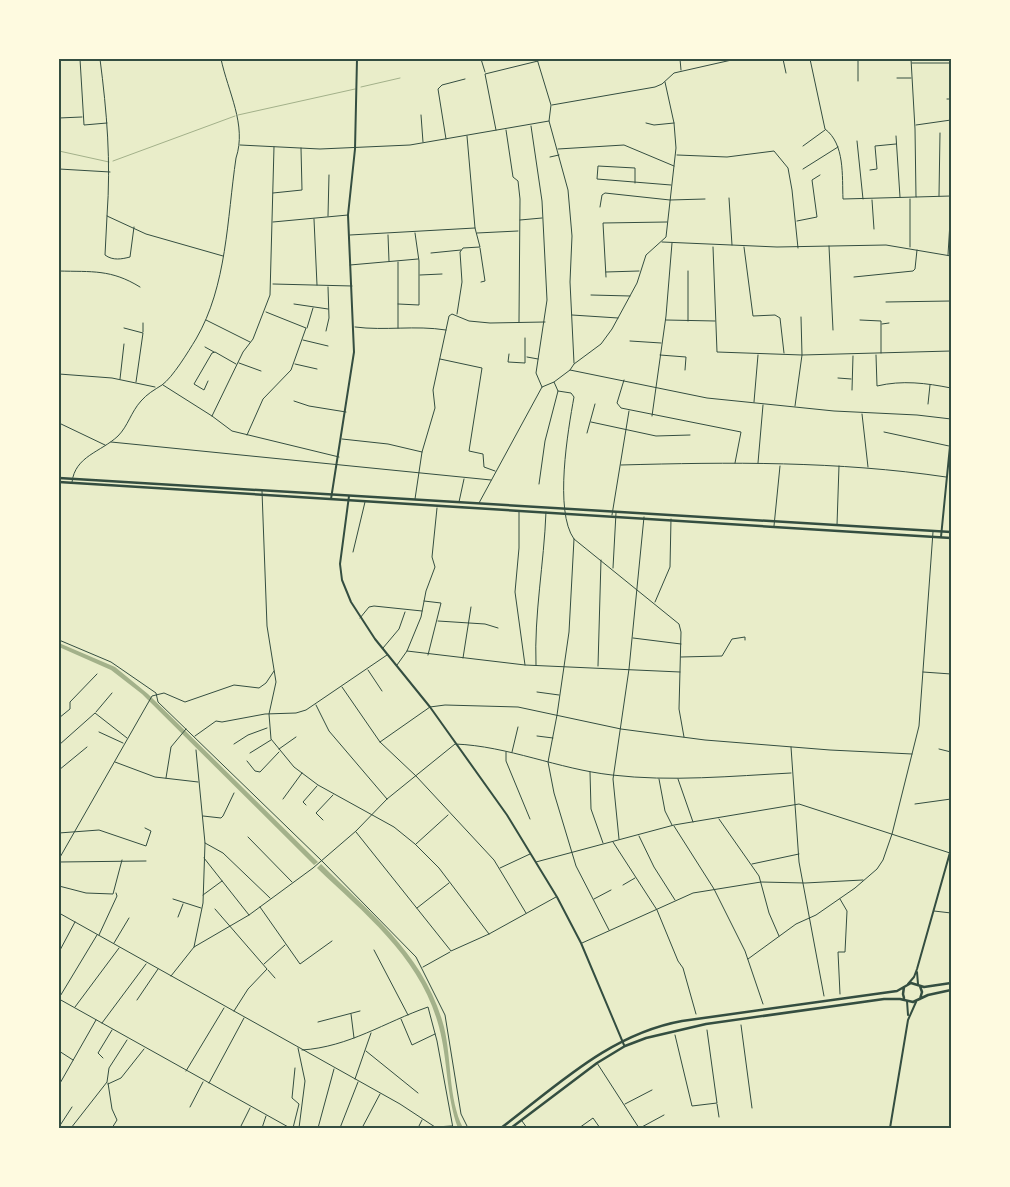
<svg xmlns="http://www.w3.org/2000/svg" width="1010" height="1187" font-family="'Titillium Web',sans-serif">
<rect width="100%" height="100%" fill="#e9edc9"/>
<path fill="#a3b18a" d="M59,643L115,667L148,694L318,862L314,865L142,694L111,670L59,647Z
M321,864C371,914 425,955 444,1027C452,1060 448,1098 463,1128H458C446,1096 448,1060 439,1027C421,958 366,915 317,868Z"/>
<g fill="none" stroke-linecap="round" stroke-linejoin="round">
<path stroke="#a3b18a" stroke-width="1" d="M361,87L400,78
M238,115L355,89
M59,151L109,162
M113,161L235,116"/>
<path stroke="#344e41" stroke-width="1" d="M754,402L758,355
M681,657L722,656L732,639L745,637V640"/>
<path stroke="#344e41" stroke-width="1" d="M80,59L84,125L107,123
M100,59C107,113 111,161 107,216L146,234L223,256
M481,59L485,72
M537,59L551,105L549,121L568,190L572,236L570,282L574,363
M680,59L681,70
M783,59L786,73
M810,59L825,129C845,144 842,176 843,199L916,197
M858,59V81
M911,59L915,129L916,197L951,196
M912,63H951
M897,78H911
M947,99H951
M552,105L655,87L662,84L674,73L736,59
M421,115L423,142
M59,118L82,117
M646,123L654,125L674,123
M916,125L951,120
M531,126L542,201L547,300L536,373L542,387
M496,130L485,74L538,61
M506,130L513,177L518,181L520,199L519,322
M896,136L900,197
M446,139L438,89L442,85L465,79
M857,141L863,199
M240,145L320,149L410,145L549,121
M803,146L825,130
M558,149L624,145L674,166
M677,155L727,157L774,151L788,168L792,190L798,248
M550,157L559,155
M59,169L110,172
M803,169L838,147
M870,170L877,169L875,146L896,144
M635,183V168L598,166L597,179L671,185
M273,193L302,190L301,148
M939,196L940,133
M729,198L732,245
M910,199V247
M872,200L874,229
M600,207L602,195L605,193L670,200L705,199
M107,216L105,255C113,261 122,259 130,257L134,227
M328,216L329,175
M314,219L317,285
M520,220L542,218
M797,221L817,217L812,180L820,175
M273,222L348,215
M477,233L518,231
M350,235L475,228
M388,235L389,261
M662,242L777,247L886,245L951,256
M829,246L833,330
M713,247L717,352L802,355L801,317
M744,247L753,316L775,315L780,318L784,353
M480,248L485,281L481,282
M431,253L461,250
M948,255L950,222
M350,265L418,259
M59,271C92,272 111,269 140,287
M606,272L639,271
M420,275L442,274
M606,277L603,223L667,222
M854,277L913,271L915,269L917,250
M273,284L352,286
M591,295L630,296
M886,302L951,301
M294,304L328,309
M398,304L419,305V261L415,233
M457,314L462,282L460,252L463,248L480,247L475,228L467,136
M572,315L618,318
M206,320L250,342
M666,320L715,321
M860,320L881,321V353
M688,321V271
M59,323V326
M882,324L889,323
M355,327C385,331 415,325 446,330
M124,328L143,333L136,382
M307,328L313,308
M398,328V262
M326,331L329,318L328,287
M143,332V323
M303,340L328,346
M630,341L661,343
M205,347L214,352
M509,354L508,362L525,363V338
M660,355L686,357L685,370
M876,355L877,386C902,380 926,383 951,388
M527,357L538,359
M440,359L482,368L469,451L483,454L484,467L495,471
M239,363L261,371
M295,364L317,369
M570,370L574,364L601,344L612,329L637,283L646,255L666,237L676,148L674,123L665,82
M59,374L112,378L155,387
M838,378L851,379
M120,379L124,344
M624,380L617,403L621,408L741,432L735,463
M208,381L204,390L194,384L212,353L215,352L236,364
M554,382L570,370L707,398L834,411L917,415L951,419
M163,385L212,416L232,431L339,457
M852,390L853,356
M558,391L571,393L574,397C568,430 554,511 574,539L679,624L681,632L679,709L684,737
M294,401L309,406L346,412
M928,404L930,385
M795,406L802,355L951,351
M862,414L868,467
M212,416L243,352L253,339L270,295L274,147
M652,416L666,316L672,243
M591,422L656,436L690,435
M59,423L105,445
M884,432L949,446
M587,433L595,404
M247,435L263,399L291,370L306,328L266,312
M342,439L388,444L422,452
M111,442L491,480
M758,463L763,405
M621,465C729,462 838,461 946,477
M72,482C75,456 101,452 118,436C128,426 131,412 141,401C147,394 154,390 162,385C173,377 188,352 196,339C227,286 227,219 236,158C247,125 228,92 221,59
M262,491L267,626L276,682L269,714L271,739L294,767L318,785L394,827L415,844L439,868L489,934
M415,499L422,452L435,408L433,390L449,316L452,314L469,321L490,323L545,322
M459,502L464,479
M479,503L542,387L554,382L558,391L545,441L539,484
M519,511V548L515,592L525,665
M612,515L629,411
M837,525L839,466
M774,526L780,466
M574,539L569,632L557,715L548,762L554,793L576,866L609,930
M353,552L365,502
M613,568L616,513
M424,601L441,603L428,655
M655,602L670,567L671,519
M360,618L369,607L374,606L422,611
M438,621L485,624L498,628
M633,638L681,644
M59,640L111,662L156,693L158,702L322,861L416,957L445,1015L461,1114L468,1128
M383,648L399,629L405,612
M407,651L525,665L680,672
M463,658L471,607
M397,665L407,651L421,617L426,591L435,567L432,557L437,508
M536,665C534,614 544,564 546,512
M598,666L601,560
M368,670L382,691
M923,672L951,674
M342,687L380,742L416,776L494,860L526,913
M537,692L559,695
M316,705L329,731L387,799
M96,712L112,693
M59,718L70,709V702L97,674
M99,732L123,743
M195,736L216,721L222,722L265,714L296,713L306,710L387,655
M537,736L553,738
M380,742L430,707L445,705L518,707L621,729L705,740L830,750L912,754
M234,744L248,735L267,728
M59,745L95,713L127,738
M791,747L799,862L824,996
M279,749L296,737
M939,749L951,752
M506,752V761L530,819
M512,752L518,727
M250,753L271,740
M247,761L255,771L260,772L279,752
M115,762L155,777L198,782
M59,770L87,747
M590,772L591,809L603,843
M166,778L171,747L186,729
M659,779L665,811L672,825
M678,779L693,822
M283,799L302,773
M915,804L951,799
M306,805L303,802L317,786
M203,816L221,818L223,816L234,793
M719,819L759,876L769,913L779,936
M323,820L316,813L333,795
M674,826L714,889L745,951L763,1004
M356,832L451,951L489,934L556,897
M59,833L99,830L146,846L151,831L145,828
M639,836L654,867L675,900
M248,837L292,882
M619,839L613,779L629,669L644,517
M613,842L657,910L678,961L683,968L696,1014
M205,843L223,853L270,898
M416,844L448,815
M204,858L249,915
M59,859L152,696L164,693L185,702L234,685L259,688L266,683L274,671
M59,862L146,861
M536,862L674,825L799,804L950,853
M752,864L799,854
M500,868L530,854
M623,885L635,878
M59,886L86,893L113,894L122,860
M203,895L222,881
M173,899L201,908
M594,899L611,890
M840,899L847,911L845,952H838L840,994
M260,907L300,964L332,941
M417,908L449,883
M215,909L267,969L248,989L234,1011
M934,911L951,913
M59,913L400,1104L435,1127L452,1126
M178,917L183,904
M99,935L117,896L116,893
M114,943L129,918
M582,943L693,893L761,882L805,883L863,880
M194,947L203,903L205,843L196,750
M374,950L408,1015
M59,952L75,922
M748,959L796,924L816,915L855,888L877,869L883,860L892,834L919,726L933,532
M264,964L285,945
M423,967L450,952
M268,970L275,978
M171,976L194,947L249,915L313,868L356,831L387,799L455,744C508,746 558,769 612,775C671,782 732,776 791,773
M59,998L97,935
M59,999L290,1128
M137,1000L158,969
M75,1007L119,948
M351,1014L354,1038
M401,1019L412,1045L435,1034
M318,1022L360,1011
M102,1023L146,964
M741,1025L752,1108
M675,1035L692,1106L717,1103L707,1030
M298,1048L305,1081L299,1128
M302,1050C349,1047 385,1022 428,1007L437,1041L453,1128
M59,1051L73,1060
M366,1051L418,1093
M103,1058L98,1053L112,1030
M597,1063L639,1128
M186,1071L224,1008
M355,1079L371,1033
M108,1083L112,1109L117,1120L112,1128
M209,1083L244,1018
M108,1084L121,1078L144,1049
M59,1085L96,1020
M625,1104L652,1090
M717,1104L719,1117
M190,1107L203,1082
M522,1121L527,1128
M59,1127L72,1107
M71,1128L107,1082L109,1068L127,1040
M240,1128L250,1108
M262,1128L266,1116
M293,1128L299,1104L292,1098L295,1068
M318,1128L334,1069
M340,1128L358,1082
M362,1128L380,1094
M418,1128L422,1120
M579,1128L593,1118L600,1128
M640,1128L664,1115"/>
<path stroke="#344e41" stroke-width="2" d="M349,496L340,564L342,580L351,602L375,639L430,707L507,815L557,897L581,943L624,1045
M331,499L354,352L348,215L355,149L357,59
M941,537L951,436
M917,972L918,984
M908,984L914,977L917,969L951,849"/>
<path stroke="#344e41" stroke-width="2" d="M907,1001L908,1015
M890,1128L908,1020L916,1002"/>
<path stroke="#344e41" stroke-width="2.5" d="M59,478L951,532
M59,482L951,538
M920,986L922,992L920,999
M904,987L903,994L904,998
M501,1128C558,1085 610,1034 682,1021L897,991L911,983L924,987L951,983
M511,1128L597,1063L625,1046L646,1038L706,1024L884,999H900L913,1002L928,995L951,990"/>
</g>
<rect width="1010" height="1187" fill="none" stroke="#fefae0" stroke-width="120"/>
<rect x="60" y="60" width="890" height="1067" fill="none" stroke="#344e41" stroke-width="2"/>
</svg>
